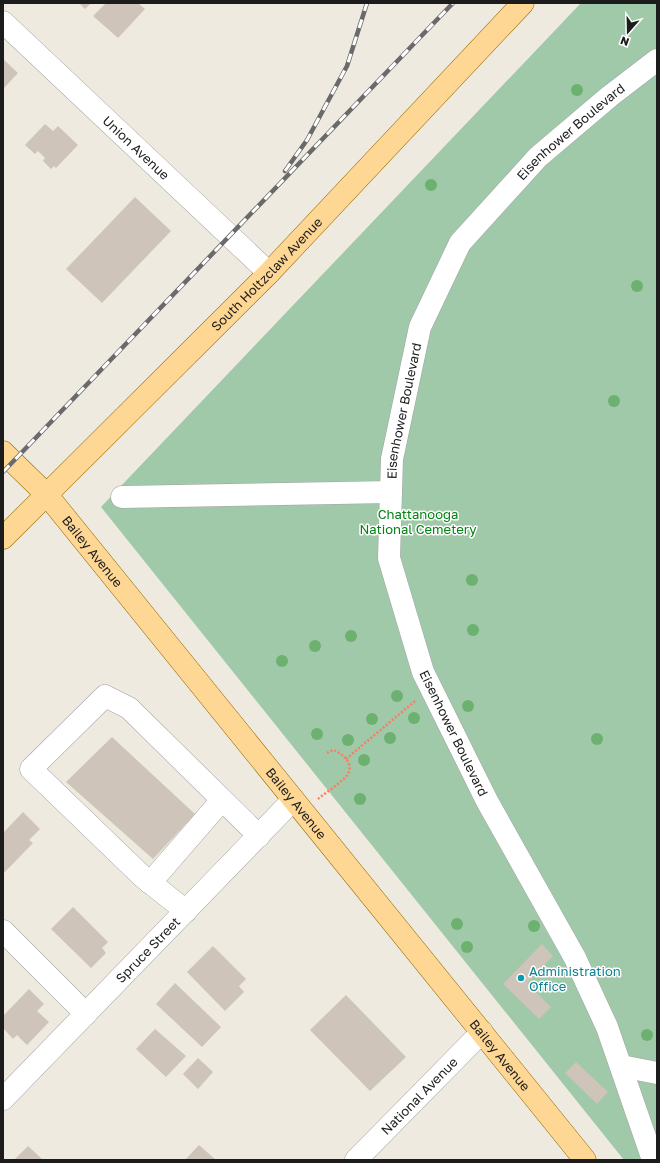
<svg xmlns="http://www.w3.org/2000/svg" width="660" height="1163" font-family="'Golos Text',sans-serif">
<rect width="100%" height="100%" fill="#eeeae0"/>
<path fill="#9fc9a8" d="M581,3H657V1160H624L101,507Z"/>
<path fill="#cec4b9" d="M79,3H91L85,9Z
M106,3H138L145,9L118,38L93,16Z
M3,59L18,73L3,89Z
M45,124L53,131L58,126L78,145L56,168L54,166L51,169L43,161L45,158L38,151L35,154L25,145Z
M135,197L171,231L102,303L66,269Z
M112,737L195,814L153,859L66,782Z
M23,812L40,829L29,840L33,843L3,874V833Z
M73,907L108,942L102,948L106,953L91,968L51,929Z
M542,944L553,956L527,983L551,1007L539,1019L503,984Z
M213,946L246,979L239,986L244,992L225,1011L187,972Z
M175,983L221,1027L202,1047L156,1004Z
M29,989L44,1004L37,1011L49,1022L27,1045L17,1035L13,1039L3,1028V1016Z
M346,995L406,1057L370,1091L310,1030Z
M155,1029L186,1056L166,1077L136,1049Z
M198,1058L213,1072L198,1089L183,1074Z
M576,1062L608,1092L597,1104L565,1073Z
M199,1145L216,1160H185Z
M28,1146L43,1160H14Z"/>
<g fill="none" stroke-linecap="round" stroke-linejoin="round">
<defs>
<g id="minor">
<path id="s1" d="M3,22L269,273"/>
<path d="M122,497L391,492"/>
<path d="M150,883L222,800"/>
<path d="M186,911L143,877L31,769L105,696L129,708L259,836"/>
<path d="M3,931L86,1014"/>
<path d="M621,1066L657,1073"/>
<path id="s2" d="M3,1099L293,800"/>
<path id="s3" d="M356,1160L482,1032"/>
<path id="s4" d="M653,1160L607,1027L575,958L487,801L423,672L389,558L392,459L420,327L460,243L538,157L610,96L657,60"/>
</g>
<g id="major">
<path id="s5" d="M3,452L47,495L585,1160"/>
<path id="s6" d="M3,538L269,273L523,3"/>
</g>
</defs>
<use href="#minor" stroke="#a3a3a3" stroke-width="23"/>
<use href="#major" stroke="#946b00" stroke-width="23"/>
<path stroke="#ff7a61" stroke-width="2.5" stroke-dasharray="2 2" stroke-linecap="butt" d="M346,759L415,701
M318,799C325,793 344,781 348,774C354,763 342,753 333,750L327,753"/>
<use href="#minor" stroke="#fff" stroke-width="22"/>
<use href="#major" stroke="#ffd795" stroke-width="22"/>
<defs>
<path id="rail" d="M285,171L307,140L347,66L367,3
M3,472L453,3"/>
</defs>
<use href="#rail" stroke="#6a6a6a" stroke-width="4.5"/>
<use href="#rail" stroke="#fff" stroke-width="3" stroke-dasharray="9" stroke-linecap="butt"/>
</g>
<g fill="#6cb16f">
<circle cx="577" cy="90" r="6"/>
<circle cx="431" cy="185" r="6"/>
<circle cx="637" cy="286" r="6"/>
<circle cx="614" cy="401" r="6"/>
<circle cx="472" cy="580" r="6"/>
<circle cx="473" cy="630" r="6"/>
<circle cx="351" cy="636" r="6"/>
<circle cx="315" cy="646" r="6"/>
<circle cx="282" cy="661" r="6"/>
<circle cx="397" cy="696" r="6"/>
<circle cx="468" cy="706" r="6"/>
<circle cx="414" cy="718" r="6"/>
<circle cx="372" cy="719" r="6"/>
<circle cx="317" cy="734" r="6"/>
<circle cx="390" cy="738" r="6"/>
<circle cx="597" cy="739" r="6"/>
<circle cx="348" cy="740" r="6"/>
<circle cx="364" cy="760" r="6"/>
<circle cx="360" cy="799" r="6"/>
<circle cx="457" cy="924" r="6"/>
<circle cx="534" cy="926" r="6"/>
<circle cx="467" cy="947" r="6"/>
<circle cx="647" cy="1035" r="6"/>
</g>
<circle fill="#0f9aa8" stroke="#fff" stroke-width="1.5" cx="521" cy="978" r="4"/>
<g text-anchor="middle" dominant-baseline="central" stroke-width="3" stroke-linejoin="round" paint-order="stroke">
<g font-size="13" fill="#1c1c1c" stroke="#fff">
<text stroke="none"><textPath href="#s4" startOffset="1144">Eisenhower Boulevard</textPath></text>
<text stroke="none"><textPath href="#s1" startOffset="183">Union Avenue</textPath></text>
<text stroke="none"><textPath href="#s6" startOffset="373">South Holtzclaw Avenue</textPath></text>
<text stroke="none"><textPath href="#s4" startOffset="808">Eisenhower Boulevard</textPath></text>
<text stroke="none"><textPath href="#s5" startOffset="134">Bailey Avenue</textPath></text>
<text transform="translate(454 733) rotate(64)">Eisenhower Boulevard</text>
<text stroke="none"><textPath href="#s5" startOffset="458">Bailey Avenue</textPath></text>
<text stroke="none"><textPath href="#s2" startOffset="208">Spruce Street</textPath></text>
<text stroke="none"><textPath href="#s5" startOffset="782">Bailey Avenue</textPath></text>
<text stroke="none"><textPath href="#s3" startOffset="90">National Avenue</textPath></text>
</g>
<g font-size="13" fill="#028213" stroke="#fff">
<text x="418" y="514">Chattanooga<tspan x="418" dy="15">National Cemetery</tspan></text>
</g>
<g font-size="13" fill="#0d838f" stroke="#fff" text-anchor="start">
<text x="529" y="971">Administration<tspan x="529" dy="15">Office</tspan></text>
</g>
</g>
<rect width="660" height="1163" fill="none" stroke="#1c1c1c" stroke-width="8"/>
<g transform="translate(628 32) rotate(200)" stroke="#ffffff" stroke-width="3" paint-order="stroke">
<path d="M0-3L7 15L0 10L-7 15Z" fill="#1c1c1c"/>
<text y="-6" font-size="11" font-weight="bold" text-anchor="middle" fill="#1c1c1c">N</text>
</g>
</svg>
